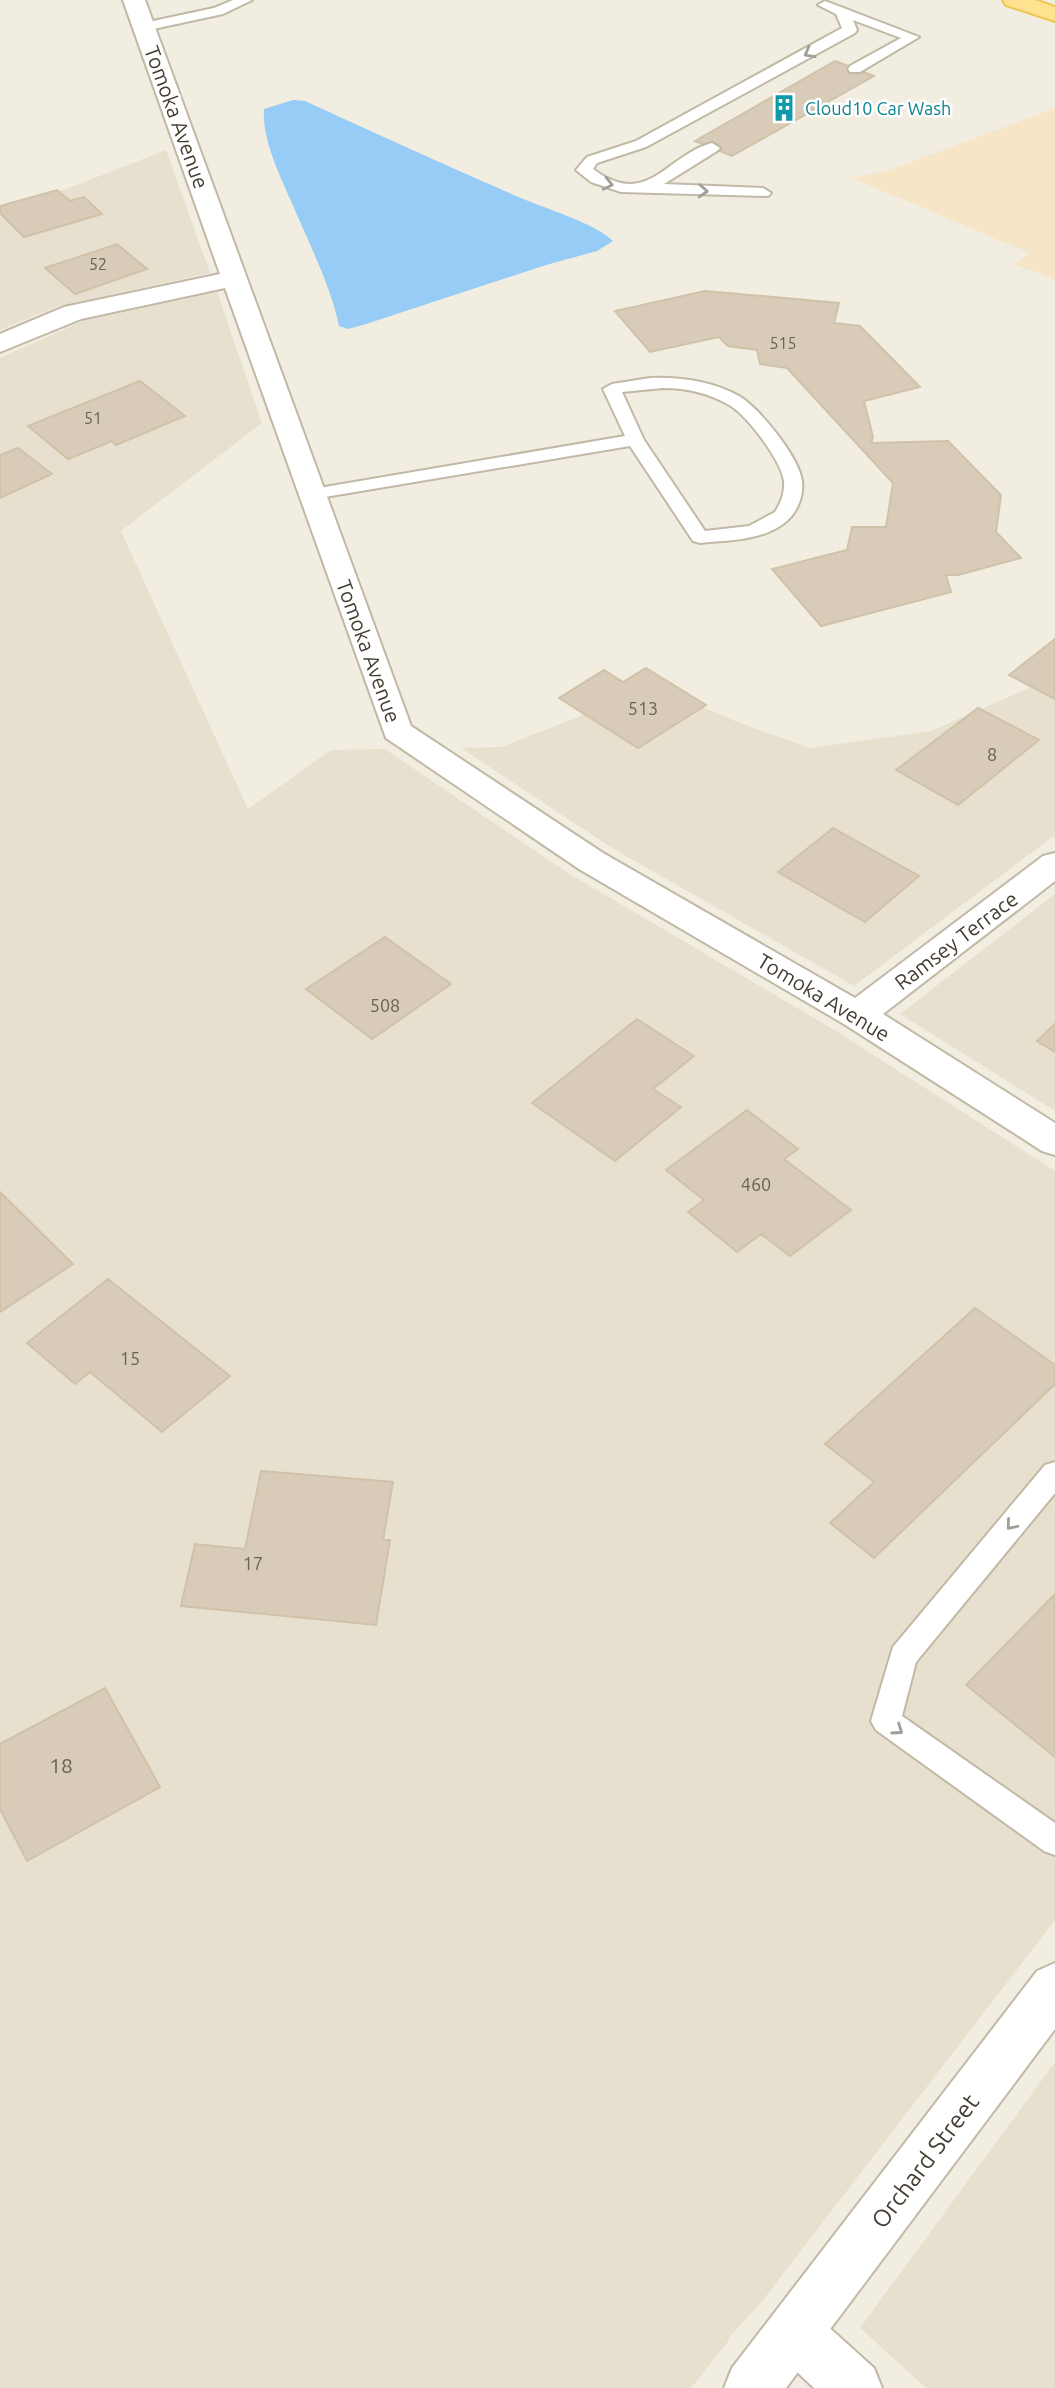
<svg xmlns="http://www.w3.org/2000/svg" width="1055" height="2388" font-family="Ubuntu,sans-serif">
<rect width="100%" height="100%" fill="#f2ede1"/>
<path fill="#e7e0ce" d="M166,150L210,273L59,306L0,330V215Z
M217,292L262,423L121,531L248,809L331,750L385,749L568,873L836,1031L1055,1171V1920L760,2304L729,2337L730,2339L691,2388H0V358L83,321Z
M1055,677V835L854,986L612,848L461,748L501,747L656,687L735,721L810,748L931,731Z
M1055,894V1111L900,1014Z
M1055,2062V2388H926L860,2328Z"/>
<path fill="#f7e5c8" d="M1055,108V280L1014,264L1029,253L852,178L890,170Z"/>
<path fill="#96ccf6" d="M293,100L305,101C377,134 449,167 521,198C546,209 595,223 613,241L597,251L546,265L363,325L348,329L339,326C331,286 307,239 291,201C279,173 262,140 264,109Z"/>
<path fill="#d8ccb8" stroke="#d0c2a8" stroke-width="2" d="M835,61L874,76L732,156L695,141Z
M57,190L70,201L84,197L102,214L24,237L0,213V206Z
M117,244L147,269L75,294L45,268Z
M705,291L839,303L834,323L860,326L920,387L864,401L873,437L871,443L948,441L1001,495L996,532L1021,558L958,575H946L951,592L821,626L772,569L847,550L852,527H886L893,483L787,368L760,364L757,350L728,346L719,337L650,352L615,311Z
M140,381L185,416L116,445L112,441L68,459L28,426Z
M18,448L52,474L0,498V455Z
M1055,639V699L1009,675Z
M646,668L706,705L638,748L559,698L604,670L623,682Z
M978,708L1039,740L958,805L896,770Z
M833,828L919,876L865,922L778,872Z
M385,937L451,984L372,1039L306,989Z
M637,1019L694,1056L653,1089L681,1107L615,1161L532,1103Z
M1055,1024V1052L1037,1041Z
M747,1110L798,1149L784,1159L851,1210L790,1256L761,1234L737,1252L688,1212L704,1200L666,1170Z
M0,1192L73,1264L0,1312Z
M108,1279L230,1376L162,1432L90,1372L75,1384L27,1343Z
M975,1308L1055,1365V1384L874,1558L830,1523L874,1482L825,1444Z
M261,1471L393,1482L383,1540H390L376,1625L181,1606L195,1544L245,1549Z
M1055,1594V1757L966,1685Z
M105,1688L160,1787L27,1861L0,1809V1744Z"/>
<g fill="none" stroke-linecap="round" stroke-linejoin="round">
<defs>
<path id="service" d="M233,0H252L223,14L144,31L137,27L139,24L214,8Z
M825,1L919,37L860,72H850L848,69L850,66L901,38L853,20L857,30L855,33L646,147L597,163L593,169C648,210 666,155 712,143L720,148L717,151L664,184L763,188L771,193L768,196L621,192L591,182L576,170L587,157L636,141L842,28L836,14L818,5Z
M650,378C681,377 711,381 739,396C759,408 799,457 802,481C804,497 796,515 783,524C760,541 727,540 700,543L693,541L630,446L313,499L304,494L313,489L625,436L603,389L612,384ZM663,388C688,388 709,393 731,406C748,417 781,460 784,481C785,491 781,503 775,512L749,526L705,531L644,440L622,392Z
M1055,1462V1493L916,1662L902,1716L1055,1823V1855L1044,1851L876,1730L871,1721L893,1647L1045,1465Z"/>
<path id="minor" d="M123,0H145L411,726L603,853L855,998L1043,856L1055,853V881L883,1014L1055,1123V1155L1042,1151L844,1024L579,869L386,738L225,288L81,319L0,352V334L64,307L220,274Z
M795,2306L814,2314L874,2368L882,2388H814L776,2352L768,2333L776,2314Z"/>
<path id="tertiary" d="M1055,1963V2029L786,2388H724L732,2368L1037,1971Z"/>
<path id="primary" d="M1003,0H1035L1055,7V21L1006,5Z"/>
</defs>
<use href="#service" stroke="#c1b8a6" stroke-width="4"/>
<use href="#minor" stroke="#c1b8a6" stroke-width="4"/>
<use href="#tertiary" stroke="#c1b8a6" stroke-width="4"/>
<use href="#primary" stroke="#eec453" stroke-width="4"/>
<use href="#service" fill="#fff" fill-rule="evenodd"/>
<use href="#minor" fill="#fff" fill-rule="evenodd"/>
<use href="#tertiary" fill="#fff" fill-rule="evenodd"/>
<use href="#primary" fill="#ffe28d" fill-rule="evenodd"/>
</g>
<defs><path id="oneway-chevron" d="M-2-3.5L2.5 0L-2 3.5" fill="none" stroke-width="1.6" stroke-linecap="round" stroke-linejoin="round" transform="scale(1.75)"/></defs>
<g stroke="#a29e98">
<use href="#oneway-chevron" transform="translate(809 53) rotate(151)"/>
<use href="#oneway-chevron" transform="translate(608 184) rotate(13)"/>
<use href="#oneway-chevron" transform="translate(703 191) rotate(3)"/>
<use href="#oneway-chevron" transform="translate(1011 1525) rotate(130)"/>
<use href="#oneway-chevron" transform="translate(898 1730) rotate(35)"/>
</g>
<defs>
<symbol id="building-bare" viewBox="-9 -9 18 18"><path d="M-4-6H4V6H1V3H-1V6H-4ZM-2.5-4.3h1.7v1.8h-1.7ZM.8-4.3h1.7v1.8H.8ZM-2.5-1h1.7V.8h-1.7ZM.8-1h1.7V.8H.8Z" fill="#0f9aa8" stroke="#fff" stroke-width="2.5" paint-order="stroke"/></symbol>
</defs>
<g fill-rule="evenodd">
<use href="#building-bare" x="765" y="89" width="38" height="38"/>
</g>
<g text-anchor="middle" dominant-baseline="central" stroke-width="5" stroke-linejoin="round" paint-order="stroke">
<g font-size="16" fill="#696153">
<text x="98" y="264">52</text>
<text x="783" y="343">515</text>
<text x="93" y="418">51</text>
</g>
<g font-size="18" fill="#0d838f" stroke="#fff" text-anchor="start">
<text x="805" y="108">Cloud10 Car Wash</text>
</g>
<g font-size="18" fill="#696153">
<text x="643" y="708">513</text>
<text x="992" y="754">8</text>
<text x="385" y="1005">508</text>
<text x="756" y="1184">460</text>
<text x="130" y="1358">15</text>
<text x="253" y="1563">17</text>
</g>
<g font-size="21" fill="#443d31" stroke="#fff">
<text transform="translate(177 117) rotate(70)">Tomoka Avenue</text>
<text transform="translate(369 651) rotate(70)">Tomoka Avenue</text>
<text transform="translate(956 940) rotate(-37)">Ramsey Terrace</text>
<text transform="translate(824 997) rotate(31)">Tomoka Avenue</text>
</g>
<g font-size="21" fill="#696153">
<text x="61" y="1765">18</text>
</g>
<g font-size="24" fill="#443d31" stroke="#fff">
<text transform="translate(925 2161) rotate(-53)">Orchard Street</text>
</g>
</g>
</svg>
